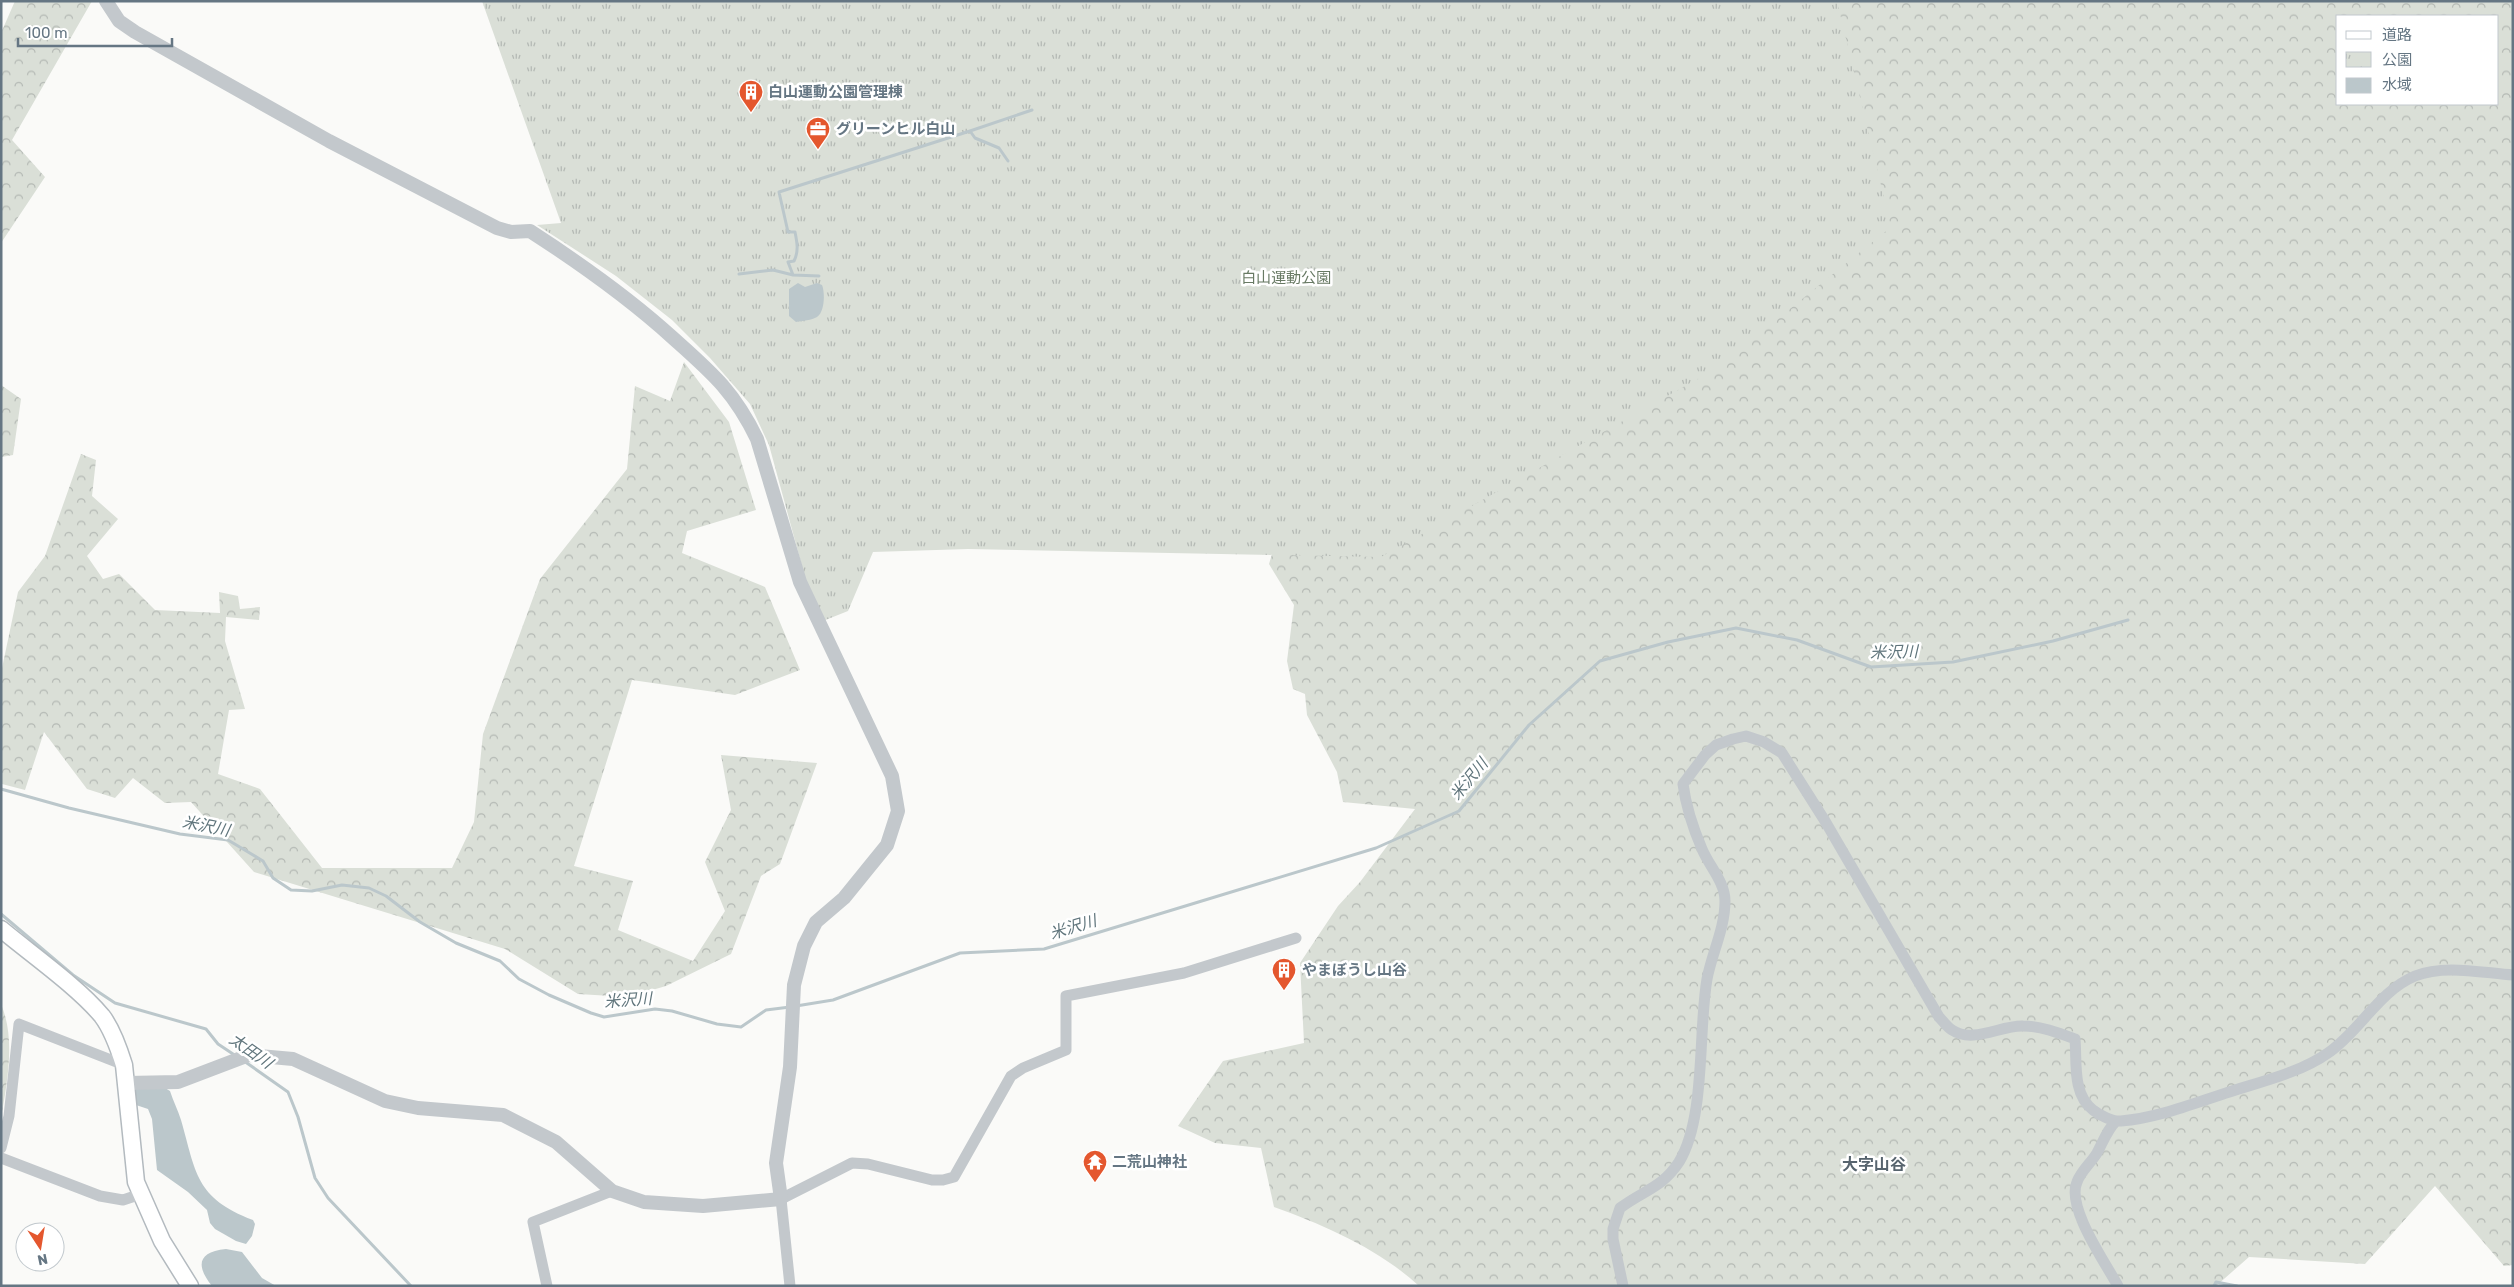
<svg xmlns="http://www.w3.org/2000/svg" width="2514" height="1287" font-family="Rubik,'Noto Sans JP',sans-serif">
<defs>
<pattern id="forest-crowns" width="20" height="18" patternUnits="userSpaceOnUse" patternTransform="scale(1.25)"><rect width="20" height="18" fill="#dadfd7"/><path d="M2 6a3 3 0 1 1 6 0M12 15a3 3 0 1 1 6 0" fill="none" stroke="#b4b9b4"/></pattern>
<pattern id="park-tufts" width="24" height="20" patternUnits="userSpaceOnUse" patternTransform="scale(1.25)"><rect width="24" height="20" fill="#dadfd7"/><path d="M3 7l-1-3M5 7V3M7 7l1-3M15 17l-1-3M17 17v-4M19 17l1-3" fill="none" stroke="#b4b9b4"/></pattern>
</defs>
<rect width="100%" height="100%" fill="#fafaf8"/>
<path fill="url(#forest-crowns)" fill-rule="evenodd" d="M15,1H92L12,140L45,177L1,243V33Z
M1070,1H2513V1265L2504,1266L2435,1186L2365,1264L2249,1257L2216,1286H1419C1379,1249 1324,1225 1274,1207L1261,1148L1215,1143L1178,1126L1223,1061L1304,1043L1300,963L1338,906L1360,882L1415,809L1343,802L1337,772L1307,715L1305,694L1293,689L1287,661L1294,605L1269,564L1291,491ZM2338,16H2498V104H2338Z
M684,362L729,422L756,510L687,531L682,553L765,587L800,670L735,695L632,680L574,866L633,881L618,930L693,961L725,911L705,862L731,810L721,755L817,763L780,864L761,876L731,954L666,986L628,997L578,994L505,949L254,872L191,802L165,803L133,778L115,798L87,789L44,732L25,790L2,784L1,673L18,592L45,556L81,454L96,460L92,496L118,519L87,556L103,579L119,574L155,610L220,613L219,592L238,596L240,609L260,607L259,620L226,617L225,641L245,709L229,710L218,774L260,789L322,868H452L474,822L483,734L540,579L627,469L635,386L670,401Z
M1,385L21,399L13,455L1,457Z
M1,1004C16,1039 7,1083 1,1118Z"/>
<path fill="url(#park-tufts)" d="M482,1H1837L1891,227L1717,368L1381,557L968,549L873,552L848,611L823,621L806,581L769,445L750,404L710,358L672,320L616,276L537,225L561,223Z"/>
<path fill="#bbc7cb" d="M798,283L805,287L817,283L822,285C825,292 825,312 817,317C812,320 802,321 796,322L789,316V289Z
M136,1088H165L170,1091C173,1101 178,1110 181,1120C196,1172 195,1198 253,1220L255,1224L252,1236L246,1244L236,1241L215,1229L210,1223L207,1210L188,1192L157,1170L152,1119L148,1109L136,1105Z
M226,1249L242,1252L262,1278L276,1286H212C196,1266 197,1252 226,1249Z"/>
<g fill="none" stroke-linecap="round" stroke-linejoin="round">
<path stroke="#bbc7cb" stroke-width="3" d="M970,131L1032,110
M739,274L773,270L793,275L819,276
M793,275L788,262L794,261C799,251 797,242 795,232H788L779,192L970,131L975,138L999,148L1008,161
M1,789L69,808L180,834L228,840L263,861L273,878L291,890L312,891L342,885L369,888L386,896L420,922L456,943L500,961L519,979L549,995L591,1013L604,1017L655,1009L672,1011L717,1024L741,1027L766,1010L790,1007
M1,914L73,975L115,1003L206,1029L218,1044L236,1056
M796,1006L833,1000L960,953L1044,949L1376,848L1459,811L1529,725L1600,661L1668,642L1736,628L1797,640L1871,667L1953,662L2053,641L2128,620
M244,1061L288,1092L298,1117L315,1178L328,1198L411,1286
M2214,1286L2216,1282L2237,1286"/>
<defs>
<path id="secondary" d="M1,929C31,954 78,987 102,1016C112,1029 119,1049 124,1065L136,1182L162,1241L190,1286"/>
</defs>
<use href="#secondary" stroke="#b3babf" stroke-width="19"/>
<path stroke="#c3c8cc" stroke-width="11" d="M2116,1121C2107,1130 2103,1142 2097,1153C2091,1163 2081,1171 2077,1182C2066,1207 2105,1262 2118,1286
M1,1148L9,1116L19,1024L124,1065
M1,1158L100,1196L123,1200L141,1194
M547,1286L533,1222L612,1191
M790,1286L781,1199L852,1163L868,1164L932,1180H943L954,1177L1011,1076L1023,1068L1066,1050V996L1184,973L1296,938
M1623,1286L1613,1239V1229L1620,1208C1644,1190 1662,1188 1679,1162C1706,1118 1698,1030 1707,979C1712,953 1725,928 1725,901C1725,882 1709,866 1702,849C1693,828 1686,807 1683,784L1705,755L1716,745L1733,739L1746,736L1764,742L1782,753L1825,821L1939,1017C1943,1021 1947,1027 1952,1030C1973,1044 2001,1025 2023,1026C2041,1026 2059,1033 2075,1039C2077,1062 2072,1094 2093,1110C2099,1115 2113,1122 2121,1121C2157,1118 2192,1104 2226,1093C2259,1082 2300,1073 2328,1053C2360,1031 2379,991 2415,976C2444,964 2483,973 2513,975"/>
<path stroke="#c3c8cc" stroke-width="14" d="M106,1L119,21L135,32L329,141L497,228L511,232L530,231C581,264 628,297 673,338C711,372 734,391 757,439L800,582L892,776L898,811L887,845L844,898L816,922L804,946L794,985L790,1067L776,1163L781,1199L703,1206L644,1202L612,1191L556,1142L503,1115L418,1108L385,1101L293,1059L249,1055L178,1082L127,1083"/>
<use href="#secondary" stroke="#fff" stroke-width="16"/>
</g>
<defs>
<symbol id="building-pin" viewBox="-11 -11 22 30"><path d="M0 17L-7.5 6A9.5 9.5 0 1 1 7.5 6Z" fill="#e4572e" stroke="#fff"/><path d="M-4-6H4V6H1V3H-1V6H-4ZM-2.5-4.3h1.7v1.8h-1.7ZM.8-4.3h1.7v1.8H.8ZM-2.5-1h1.7V.8h-1.7ZM.8-1h1.7V.8H.8Z" fill="#fff"/></symbol>
<symbol id="office-pin" viewBox="-11 -11 22 30"><path d="M0 17L-7.5 6A9.5 9.5 0 1 1 7.5 6Z" fill="#e4572e" stroke="#fff"/><path d="M-6-3h4V-5.5h4V-3h4V5H-6ZM-1-4.5V-3h2v-1.5ZM-6 0V1H6V0Z" fill="#fff"/></symbol>
<symbol id="temple-pin" viewBox="-11 -11 22 30"><path d="M0 17L-7.5 6A9.5 9.5 0 1 1 7.5 6Z" fill="#e4572e" stroke="#fff"/><path d="M0-6L5-2H3V0L6.5 2.5H4V6H1.5V3h-3V6H-4V2.5H-6.5L-3 0V-2H-5Z" fill="#fff"/></symbol>
</defs>
<g fill-rule="evenodd">
<use href="#building-pin" x="737" y="78" width="28" height="38"/>
<use href="#office-pin" x="804" y="115" width="28" height="38"/>
<use href="#building-pin" x="1270" y="956" width="28" height="38"/>
<use href="#temple-pin" x="1081" y="1148" width="28" height="38"/>
</g>
<g text-anchor="middle" dominant-baseline="central" stroke-width="5" stroke-linejoin="round" paint-order="stroke">
<g font-size="15" font-weight="bold" fill="#657683" stroke="#fff" text-anchor="start">
<text x="768" y="92">白山運動公園管理棟</text>
<text x="836" y="129">グリーンヒル白山</text>
<text x="1302" y="970">やまぼうし山谷</text>
<text x="1112" y="1162">二荒山神社</text>
</g>
<g font-size="15" fill="#687a64" stroke="#fff">
<text x="1286" y="278">白山運動公園</text>
</g>
<g font-size="16" font-style="italic" fill="#60757c" stroke="#fff">
<text transform="translate(1894 652) rotate(-1)">米沢川</text>
<text transform="translate(1469 779) rotate(-50)">米沢川</text>
<text transform="translate(206 826) rotate(11)">米沢川</text>
<text transform="translate(1073 927) rotate(-17)">米沢川</text>
<text transform="translate(628 1000) rotate(-4)">米沢川</text>
<text transform="translate(251 1051) rotate(35)">太田川</text>
</g>
<g font-size="16" font-weight="bold" fill="#57646e" stroke="#fff">
<text x="1874" y="1164">大字山谷</text>
</g>
</g>
<rect width="2514" height="1287" fill="none" stroke="#657683" stroke-width="5"/>
<rect x="2336" y="15" width="162" height="90" fill="#ffffff" stroke="#c1c8cd"/>
<rect x="2346" y="31" width="25" height="8" fill="#ffffff" stroke="#c1c8cd"/>
<text x="2382" y="40" font-size="15" fill="#657683">道路</text>
<rect x="2346" y="52" width="25" height="15" fill="url(#park-tufts)" stroke="#c1c8cd"/>
<text x="2382" y="65" font-size="15" fill="#657683">公園</text>
<rect x="2346" y="78" width="25" height="15" fill="#bbc7cb" stroke="#c1c8cd"/>
<text x="2382" y="90" font-size="15" fill="#657683">水域</text>
<g transform="translate(40 1247) rotate(168)"><circle r="24" fill="#ffffff" stroke="#c1c8cd"/>
<path d="M0-4L9 19L0 12L-9 19Z" fill="#e4572e"/>
<text y="-8" font-size="14" font-weight="bold" text-anchor="middle" fill="#657683">N</text>
</g>
<path d="M18 38v8h154v-8" fill="none" stroke="#657683" stroke-width="2.5"/>
<text x="25" y="38" font-size="15" fill="#657683" stroke="#ffffff" stroke-width="4" paint-order="stroke">100 m</text>
</svg>
